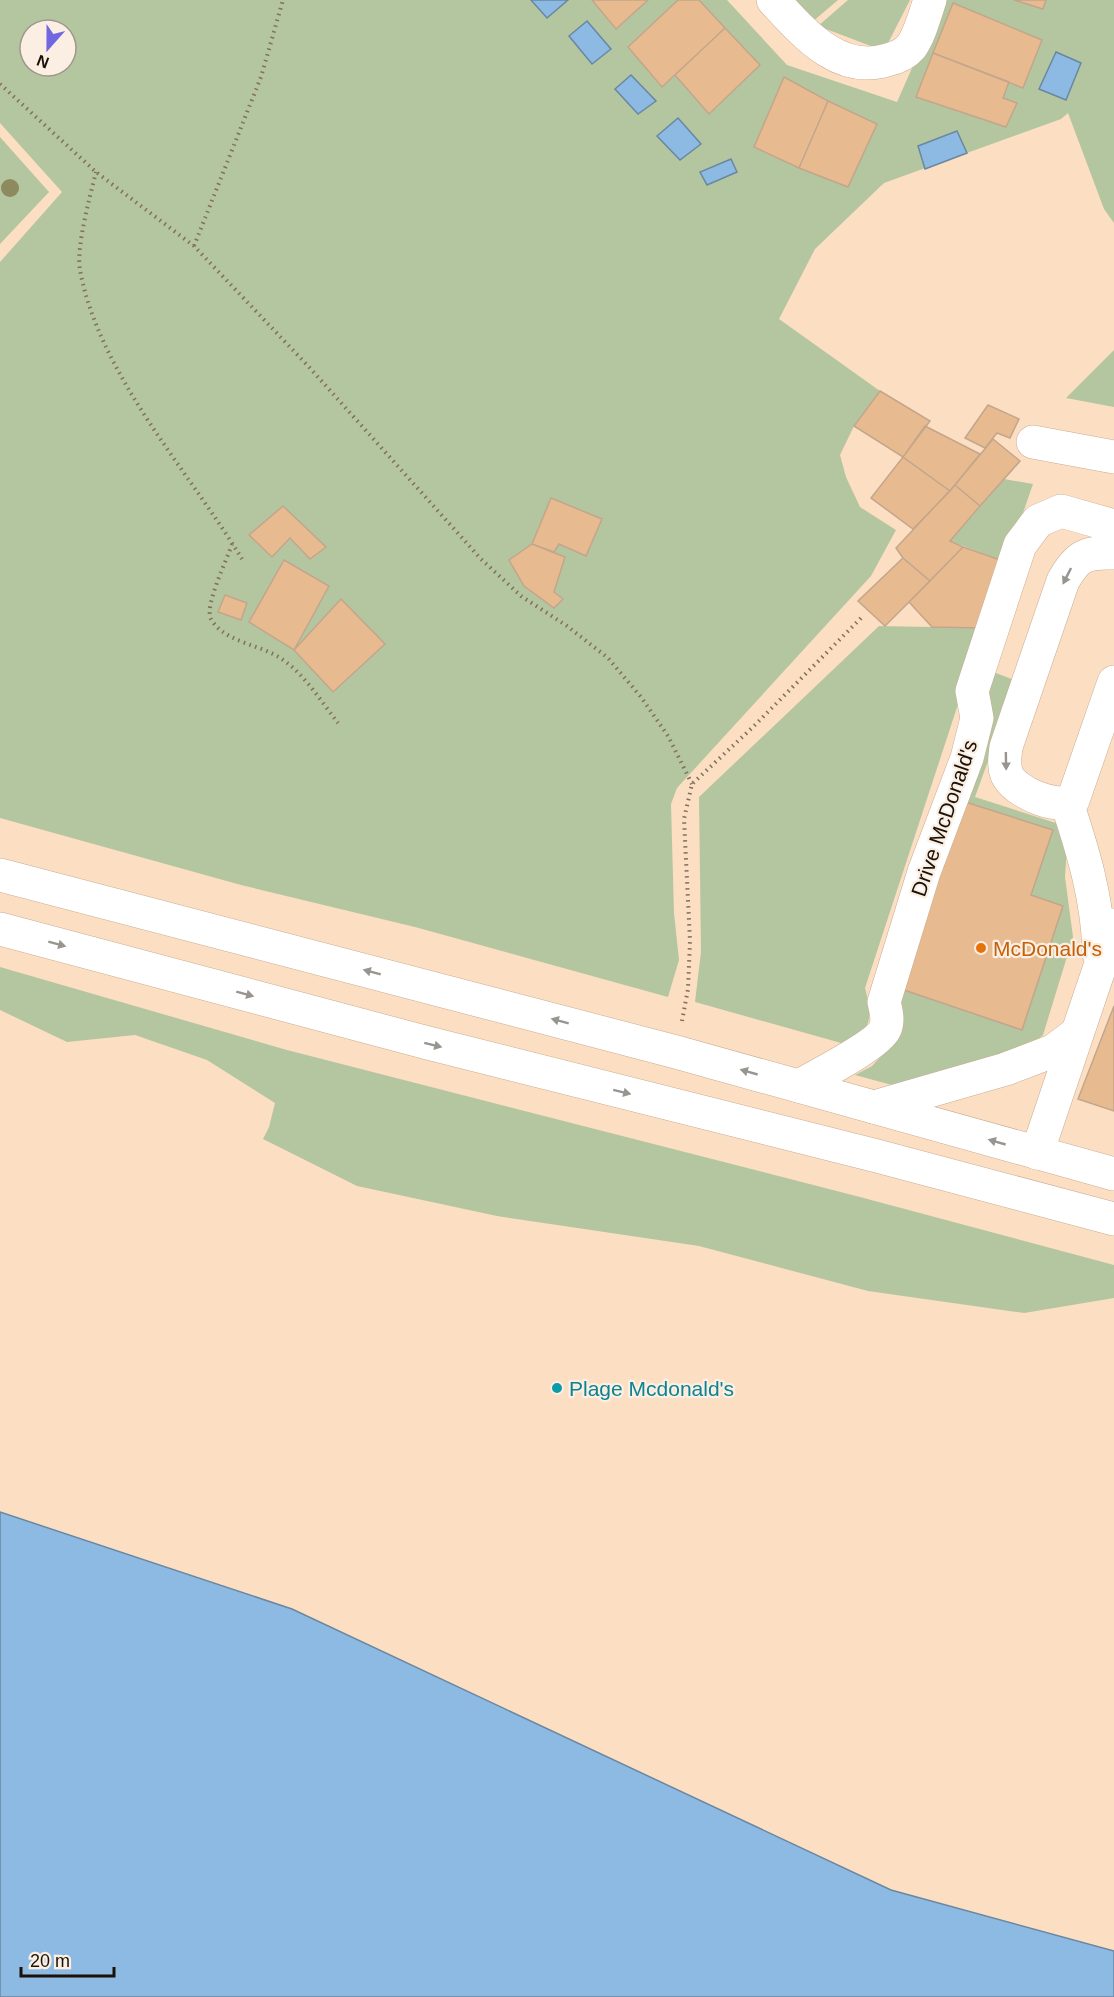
<svg xmlns="http://www.w3.org/2000/svg" width="1114" height="1997" font-family="Arial,sans-serif">
<rect width="100%" height="100%" fill="#fcdec3"/>
<path fill="#b4c6a0" fill-rule="evenodd" d="M0,0H727L787,65L897,102L942,0H1114V223L1104,209L1068,113L1061,119L884,183L815,249L779,319L880,391L854,426L840,455L846,477L860,507L896,530L871,576L677,788L671,804L674,913L679,960L668,997L415,927L241,885L0,818V262L62,192L0,123ZM30,30H66V66H30Z
M792,0H838L811,23Z
M848,0H910L884,51L818,26Z
M0,137L49,192L0,244Z
M1114,350V407L1066,398Z
M1004,479L1033,484L1006,562L950,541Z
M879,626L983,628L865,988C873,1019 873,1031 841,1043L695,1002L701,952L699,797Z
M980,667L1017,681L975,797L1059,824L1067,847L1065,877L1073,937L1043,1035L1029,1047L903,1088L855,1075L872,1066L888,1049Z
M0,967L287,1050L860,1197L1114,1265V1298L1024,1313L868,1291L699,1246L497,1216L357,1186L263,1139L269,1127L275,1103L207,1060L135,1035L67,1042L0,1010Z"/>
<path fill="#8cbae3" stroke="#6a87a1" stroke-width="1.5" d="M531,0H568L547,18Z
M587,21L611,49L592,64L569,36Z
M1056,52L1081,63L1066,100L1039,89Z
M631,75L656,101L638,114L615,89Z
M678,118L701,144L680,160L657,136Z
M957,131L967,153L925,169L918,146Z
M731,159L737,172L707,185L700,172Z
M0,1512L292,1609L891,1890L1114,1951V1997H0Z"/>
<path fill="#e8ba90" stroke="#c2a68c" stroke-width="1.5" d="M592,0H648L616,29Z
M678,0H699L725,28L662,87L628,47Z
M1014,0H1046L1043,9Z
M953,3L1042,40L1023,88L933,53Z
M725,28L760,65L709,114L675,75Z
M933,53L1009,82L1003,98L1017,103L1006,127L916,97Z
M784,77L828,101L799,168L754,147Z
M828,101L877,124L848,187L799,168Z
M880,391L930,421L903,457L854,426Z
M988,405L1019,419L1010,438L997,433L985,448L965,438Z
M925,426L980,454L950,491L903,457Z
M993,439L1020,461L980,506L955,485Z
M903,457L950,491L913,529L871,498Z
M955,485L980,506L950,541L963,547L930,581L903,558L896,548Z
M551,498L602,519L586,556L559,544L554,552L532,544Z
M283,506L326,547L310,559L290,538L272,557L249,535Z
M532,544L565,557L554,592L563,599L554,608L524,586L509,560Z
M963,547L1006,562L983,628L932,627L909,602Z
M903,558L930,581L885,626L858,601Z
M284,560L329,586L294,650L249,622Z
M225,595L247,603L241,620L218,612Z
M341,599L385,644L333,692L294,650Z
M959,800L1053,830L1031,895L1063,906L1022,1030L901,989Z
M1114,1006V1111L1078,1099Z"/>
<g fill="none" stroke-linecap="round" stroke-linejoin="round">
<defs>
<path id="minor" d="M773,0C803,32 838,75 887,60C896,58 905,54 911,47C920,35 925,14 930,0
M1033,442L1114,457
M1114,553C1085,552 1077,556 1063,581L1006,747C1005,757 1003,765 1007,775C1015,792 1056,810 1073,800L1114,682
M1067,803C1084,854 1098,901 1099,954
M799,1086C816,1076 878,1045 885,1029C889,1020 886,1011 884,1002L924,872L967,758L977,718L972,691L1020,545L1038,521L1061,511L1114,526
M874,1107L1006,1069L1053,1051L1077,1033
M1037,1153L1114,925"/>
<path id="highway" d="M0,875L676,1052L1114,1174
M0,929L428,1043L877,1156L1114,1219"/>
</defs>
<use href="#minor" stroke="#c8ac92" stroke-width="34"/>
<use href="#highway" stroke="#c8ac92" stroke-width="34"/>
<path stroke="#826f5d" stroke-width="4" stroke-dasharray="1.5 4.5" stroke-linecap="butt" d="M0,84L96,172L194,246L309,367L481,559L521,596L567,626L608,658L641,697L668,736L692,784
M96,172C90,197 76,246 80,270C99,374 188,470 242,559
M194,246L261,77L283,0
M232,544C227,560 204,606 211,619C222,639 252,644 271,653C300,666 319,699 338,723
M682,1021L688,989L690,941L684,819L692,784L753,727L862,617"/>
<use href="#minor" stroke="#fff" stroke-width="33"/>
<use href="#highway" stroke="#fff" stroke-width="33"/>
</g>
<circle fill="#8c8a5e" cx="10" cy="188" r="9"/>
<defs><path id="oneway-solid" d="M-6-.8H1V-3.2L6.5 0L1 3.2V.8H-6Z" transform="scale(1.5)"/></defs>
<g fill="#98948f">
<use href="#oneway-solid" transform="translate(1067 576) rotate(117)"/>
<use href="#oneway-solid" transform="translate(1006 761) rotate(89)"/>
<use href="#oneway-solid" transform="translate(57 944) rotate(15)"/>
<use href="#oneway-solid" transform="translate(372 972) rotate(-165)"/>
<use href="#oneway-solid" transform="translate(245 994) rotate(15)"/>
<use href="#oneway-solid" transform="translate(560 1021) rotate(-165)"/>
<use href="#oneway-solid" transform="translate(433 1045) rotate(14)"/>
<use href="#oneway-solid" transform="translate(749 1072) rotate(-164)"/>
<use href="#oneway-solid" transform="translate(622 1092) rotate(14)"/>
<use href="#oneway-solid" transform="translate(997 1142) rotate(-164)"/>
</g>
<circle fill="#e8710a" stroke="#fbefe4" stroke-width="2" cx="981" cy="948" r="6"/>
<circle fill="#0f9aa8" stroke="#fbefe4" stroke-width="2" cx="557" cy="1388" r="6"/>
<g text-anchor="middle" dominant-baseline="central" stroke-width="4.5" stroke-linejoin="round" paint-order="stroke">
<g font-size="21" fill="#1b1107" stroke="#fbefe4">
<text transform="translate(944 818) rotate(-71)">Drive McDonald's</text>
</g>
<g font-size="21" fill="#c56008" stroke="#fbefe4" text-anchor="start">
<text x="993" y="948">McDonald's</text>
</g>
<g font-size="21" fill="#0d838f" stroke="#fbefe4" text-anchor="start">
<text x="569" y="1388">Plage Mcdonald's</text>
</g>
</g>
<g transform="translate(48 48) rotate(201)"><circle r="28" fill="#fbefe4" stroke="#a1968c" stroke-width="1.5"/>
<path d="M0-4.5L10 22L0 15L-10 22Z" fill="#7267e2"/>
<text y="-9" font-size="16" font-weight="bold" text-anchor="middle" fill="#1b1107">N</text>
</g>
<path d="M21 1967v9h93v-9" fill="none" stroke="#1b1107" stroke-width="3"/>
<text x="30" y="1967" font-size="18" fill="#1b1107" stroke="#fbefe4" stroke-width="4.5" paint-order="stroke">20 m</text>
</svg>
